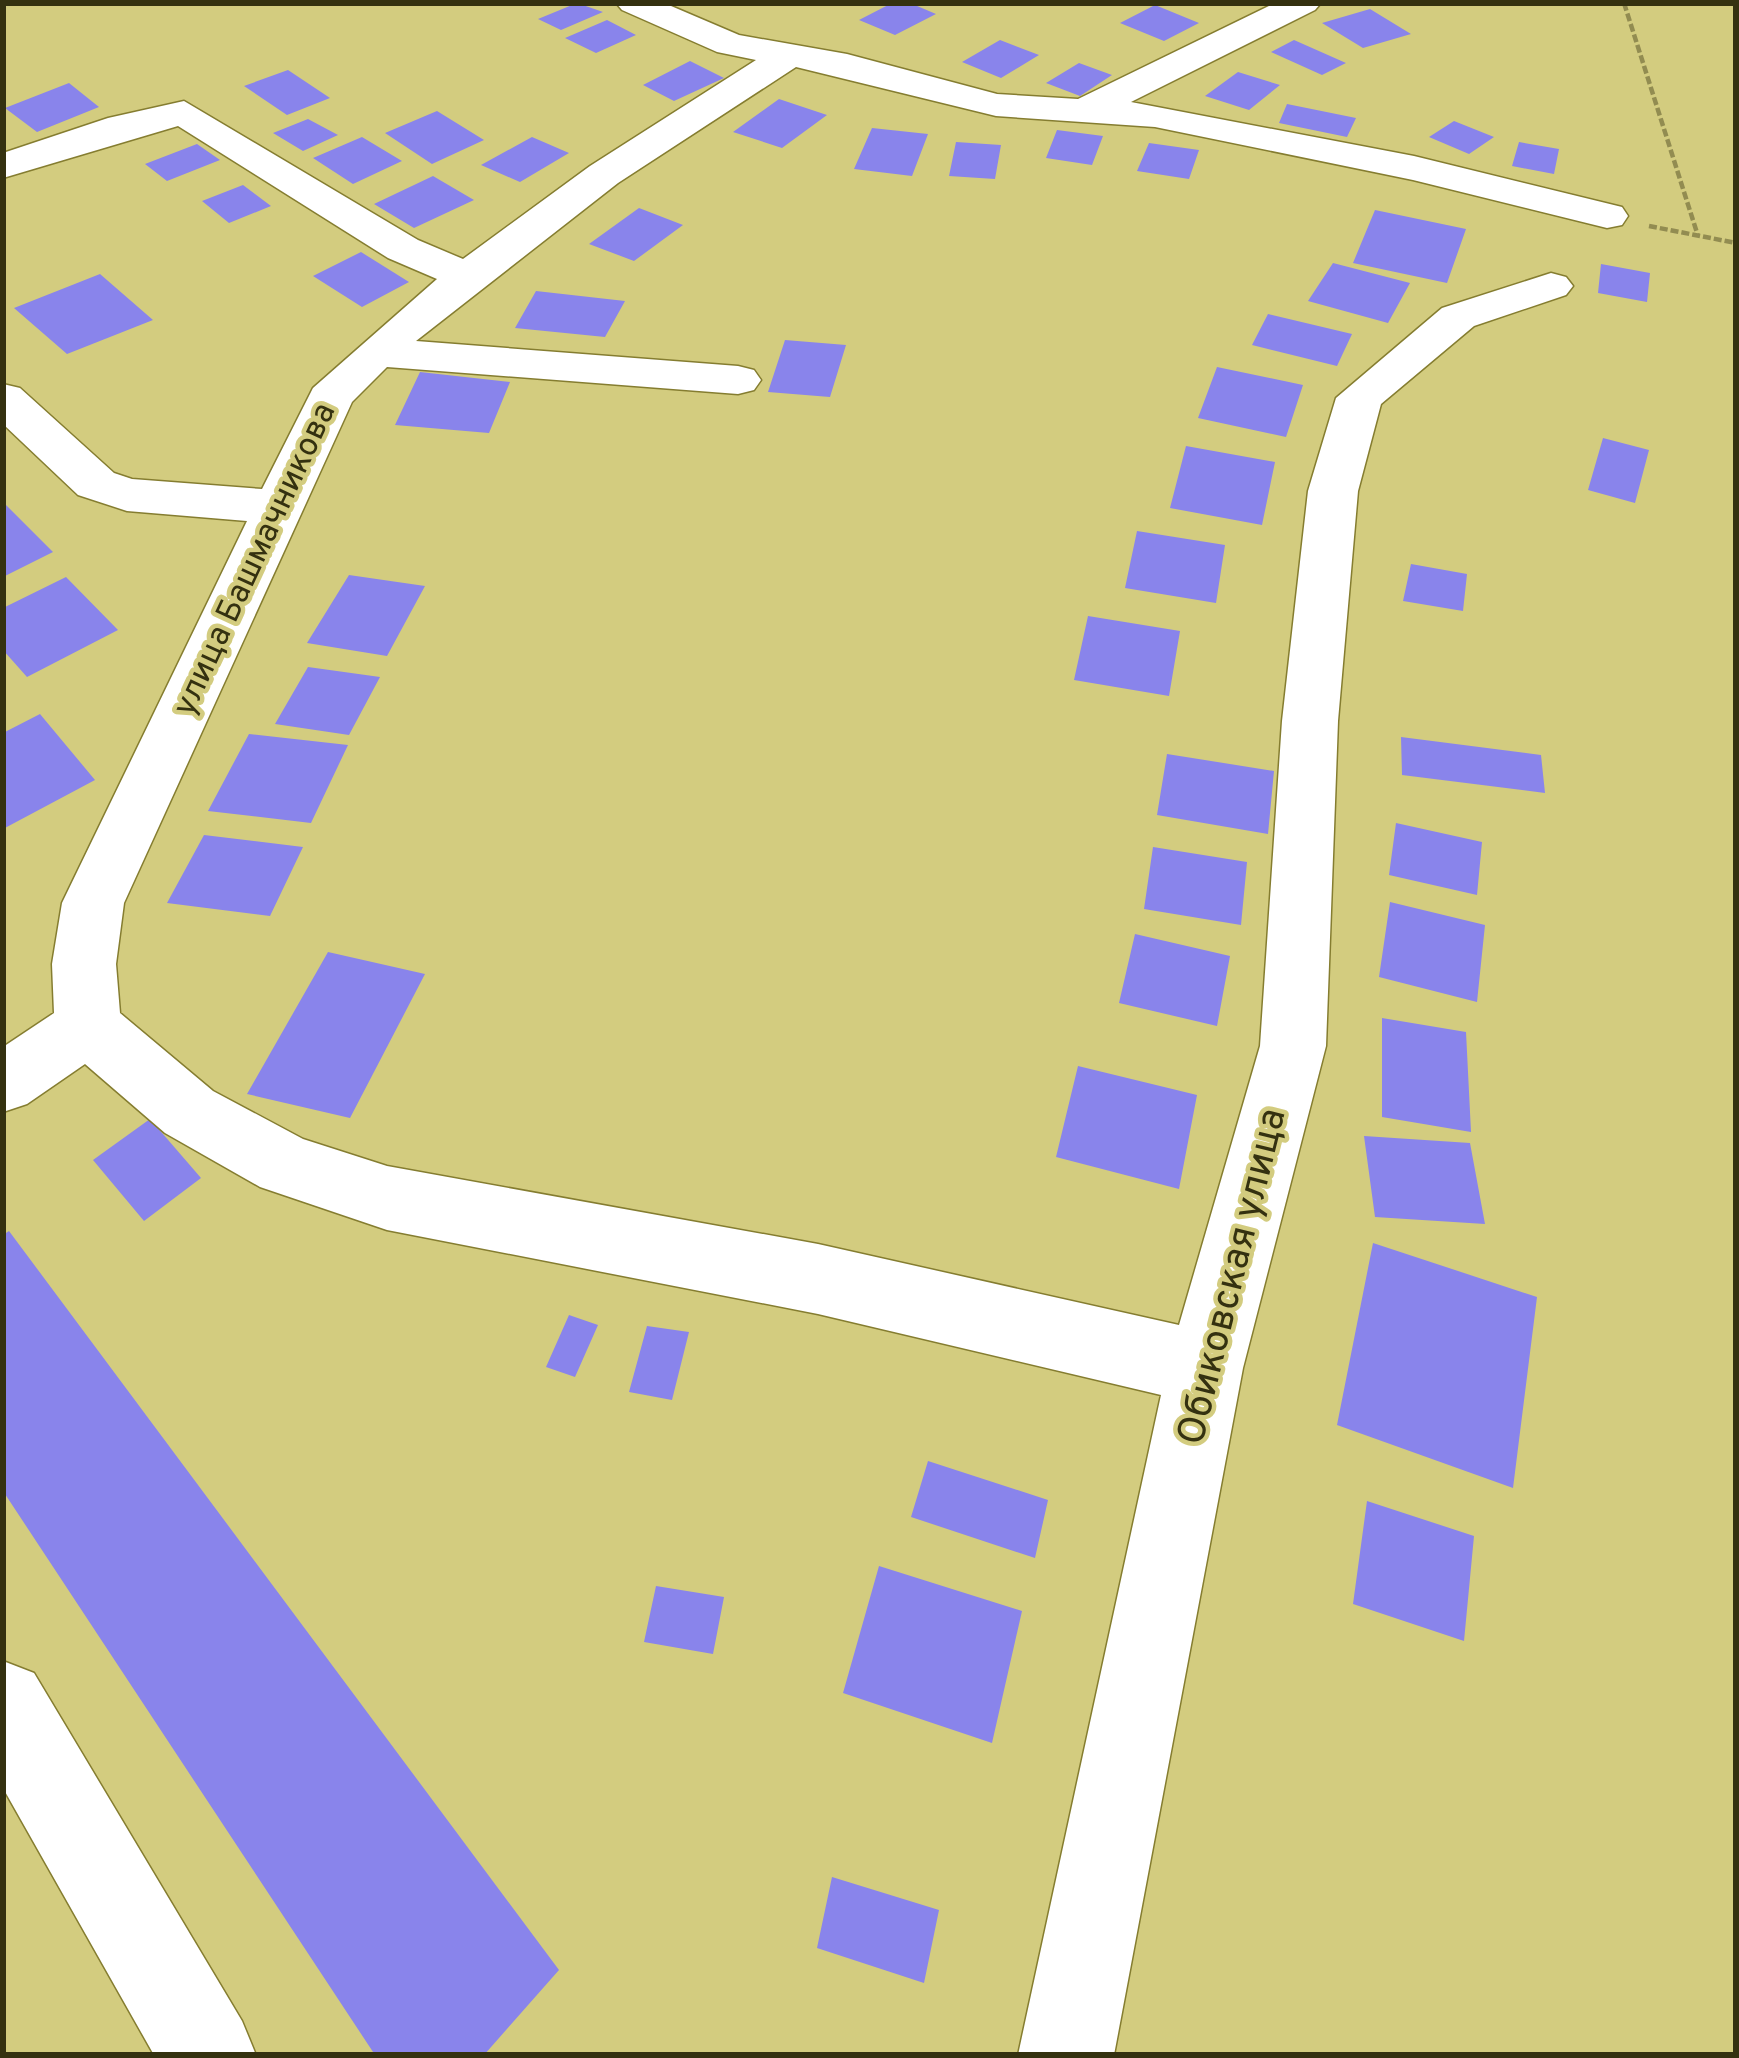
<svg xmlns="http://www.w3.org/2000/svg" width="1739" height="2058" viewBox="0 0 1739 2058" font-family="Overpass,sans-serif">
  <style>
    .building { fill: #8984eb }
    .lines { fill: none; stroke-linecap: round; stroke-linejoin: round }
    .minor-casing { stroke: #857d30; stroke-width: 3 }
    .path { stroke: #928c51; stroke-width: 4.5; stroke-dasharray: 8 3; stroke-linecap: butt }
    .minor { fill: #fff; fill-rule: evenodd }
    .labels { text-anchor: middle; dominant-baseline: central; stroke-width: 9; stroke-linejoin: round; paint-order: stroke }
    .far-street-label { font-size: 33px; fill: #343110; stroke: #d3cc7f }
    .street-label { font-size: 39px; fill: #343110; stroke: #d3cc7f }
  </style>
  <rect width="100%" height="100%" fill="#d3cc7f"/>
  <path class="building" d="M577,3l26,9 -42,18 -23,-11z
    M892,3h18l26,11 -41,21 -36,-15z
    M1155,5l44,18 -35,18 -44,-18z
    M1370,9l41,25 -48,14 -41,-25z
    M607,20l29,15 -40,18 -31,-15z
    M1000,40l39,15 -38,23 -39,-16z
    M1294,40l52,23 -24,12 -51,-23z
    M690,61l34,17 -50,23 -31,-16z
    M1079,63l33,12 -32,21 -34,-13z
    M288,70l42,28 -43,17 -43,-29z
    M1238,72l42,13 -31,25 -44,-14z
    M69,83l30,24 -62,25 -32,-24z
    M779,99l48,16 -45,33 -49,-16z
    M1287,104l69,14 -9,19 -68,-14z
    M437,111l47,29 -52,24 -47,-31z
    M308,119l30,16 -35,16 -30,-18z
    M1454,121l40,16 -25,17 -40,-17z
    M872,128l56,6 -16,42 -58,-7z
    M1057,130l46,6 -11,29 -46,-7z
    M362,137l40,24 -49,23 -40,-26z
    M532,137l37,16 -49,29 -39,-17z
    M956,142l45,3 -6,34 -46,-3z
    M1519,142l40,7 -5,25 -42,-8z
    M1149,143l50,7 -10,29 -52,-8z
    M197,144l23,16 -53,21 -22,-17z
    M433,176l41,24 -60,28 -40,-24z
    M243,185l28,21 -42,17 -27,-22z
    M639,208l44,17 -49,36 -45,-17z
    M1375,210l91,19 -19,54 -94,-20z
    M361,252l48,30 -47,25 -49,-31z
    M1333,263l77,20 -22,40 -80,-22z
    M1601,264l49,9 -3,29 -49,-9z
    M100,274l53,46 -86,34 -53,-46z
    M536,291l89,10 -20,36 -90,-9z
    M1268,314l84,20 -15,32 -85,-21z
    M785,340l61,5 -16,52 -62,-5z
    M1217,367l86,18 -17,52 -88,-19z
    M420,372l90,10 -21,51 -94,-8z
    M1603,438l46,12 -14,53 -47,-13z
    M1186,446l89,16 -13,63 -92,-17z
    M3,502l50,50 -50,25z
    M1137,531l88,14 -9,58 -91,-15z
    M1411,564l56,10 -4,37 -60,-10z
    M349,575l76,11 -38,70 -80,-13z
    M66,577l52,53 -91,47 -24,-27v-42z
    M1088,616l92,15 -11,65 -95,-16z
    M308,667l72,10 -31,58 -74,-11z
    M40,714l55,66 -92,49v-96z
    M249,734l99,11 -37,78 -103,-12z
    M1401,737l140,18 4,38 -143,-18z
    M1167,754l107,17 -6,63 -111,-19z
    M1396,823l86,19 -5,53 -88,-20z
    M204,835l99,12 -33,69 -103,-13z
    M1153,847l94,15 -6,63 -97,-16z
    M1390,902l95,23 -8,77 -98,-25z
    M1135,934l95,22 -13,70 -98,-23z
    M328,952l97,22 -75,144 -103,-24z
    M1382,1018l84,14 5,100 -89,-15z
    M1078,1066l119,29 -18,94 -123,-32z
    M150,1119l51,59 -57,43 -51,-61z
    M1364,1136l106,7 15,81 -110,-7z
    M9,1231l550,739 -75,85h-109l-372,-564v-256z
    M1373,1243l164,54 -24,191 -176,-63z
    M569,1315l29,10 -23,52 -29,-10z
    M647,1326l42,6 -17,68 -43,-8z
    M928,1461l120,39 -13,58 -124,-41z
    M1367,1501l107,35 -10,105 -111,-37z
    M879,1566l143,45 -30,132 -149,-50z
    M656,1586l68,11 -11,57 -69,-12z
    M832,1877l107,33 -15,73 -107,-35z"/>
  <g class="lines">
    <g class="minor-casing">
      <path id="minor" d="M616,3h48l75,32 108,19 150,40 81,5 197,-96h46l-6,7 -184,92 283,54 208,51 6,9 -6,9 -15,3 -194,-48 -258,-53 -159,-11 -200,-49 -178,116 -202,158 322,25 16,4 7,10 -7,10 -16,4 -351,-27 -35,35 -228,501 -8,61 4,49 93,78 90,48 84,27 431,78 361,81 81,-279 22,-325 26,-230 28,-93 106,-90 109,-35 15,4 7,9 -7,9 -92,31 -93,78 -23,87 -20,230 -12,325 -83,322 -129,687h-96l143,-660 -343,-81 -431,-84 -127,-43 -95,-54 -80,-69 -58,40 -24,8v-65l51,-34 -2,-49 10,-61 185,-382 -120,-10 -49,-16 -75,-71v-40l17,4 94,85 18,6 130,10 51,-101 124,-109 -49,-21 -210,-132 -175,52v-25l105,-35 76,-17 234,139 45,19 127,-93 166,-106 -39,-8 -95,-42z
        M3,1661l31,12 208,348 14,34h-102l-151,-267z"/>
    </g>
    <path class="path" d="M1624,3l74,233
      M1649,226l87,17"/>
    <use href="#minor" class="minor"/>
  </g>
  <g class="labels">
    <g class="far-street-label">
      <text transform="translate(256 560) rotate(-65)">улица Башмачникова</text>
    </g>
    <g class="street-label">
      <text transform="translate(1234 1277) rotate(-76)">Обиковская улица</text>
    </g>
  </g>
  <rect width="1739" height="2058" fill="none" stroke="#343110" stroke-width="12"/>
</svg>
